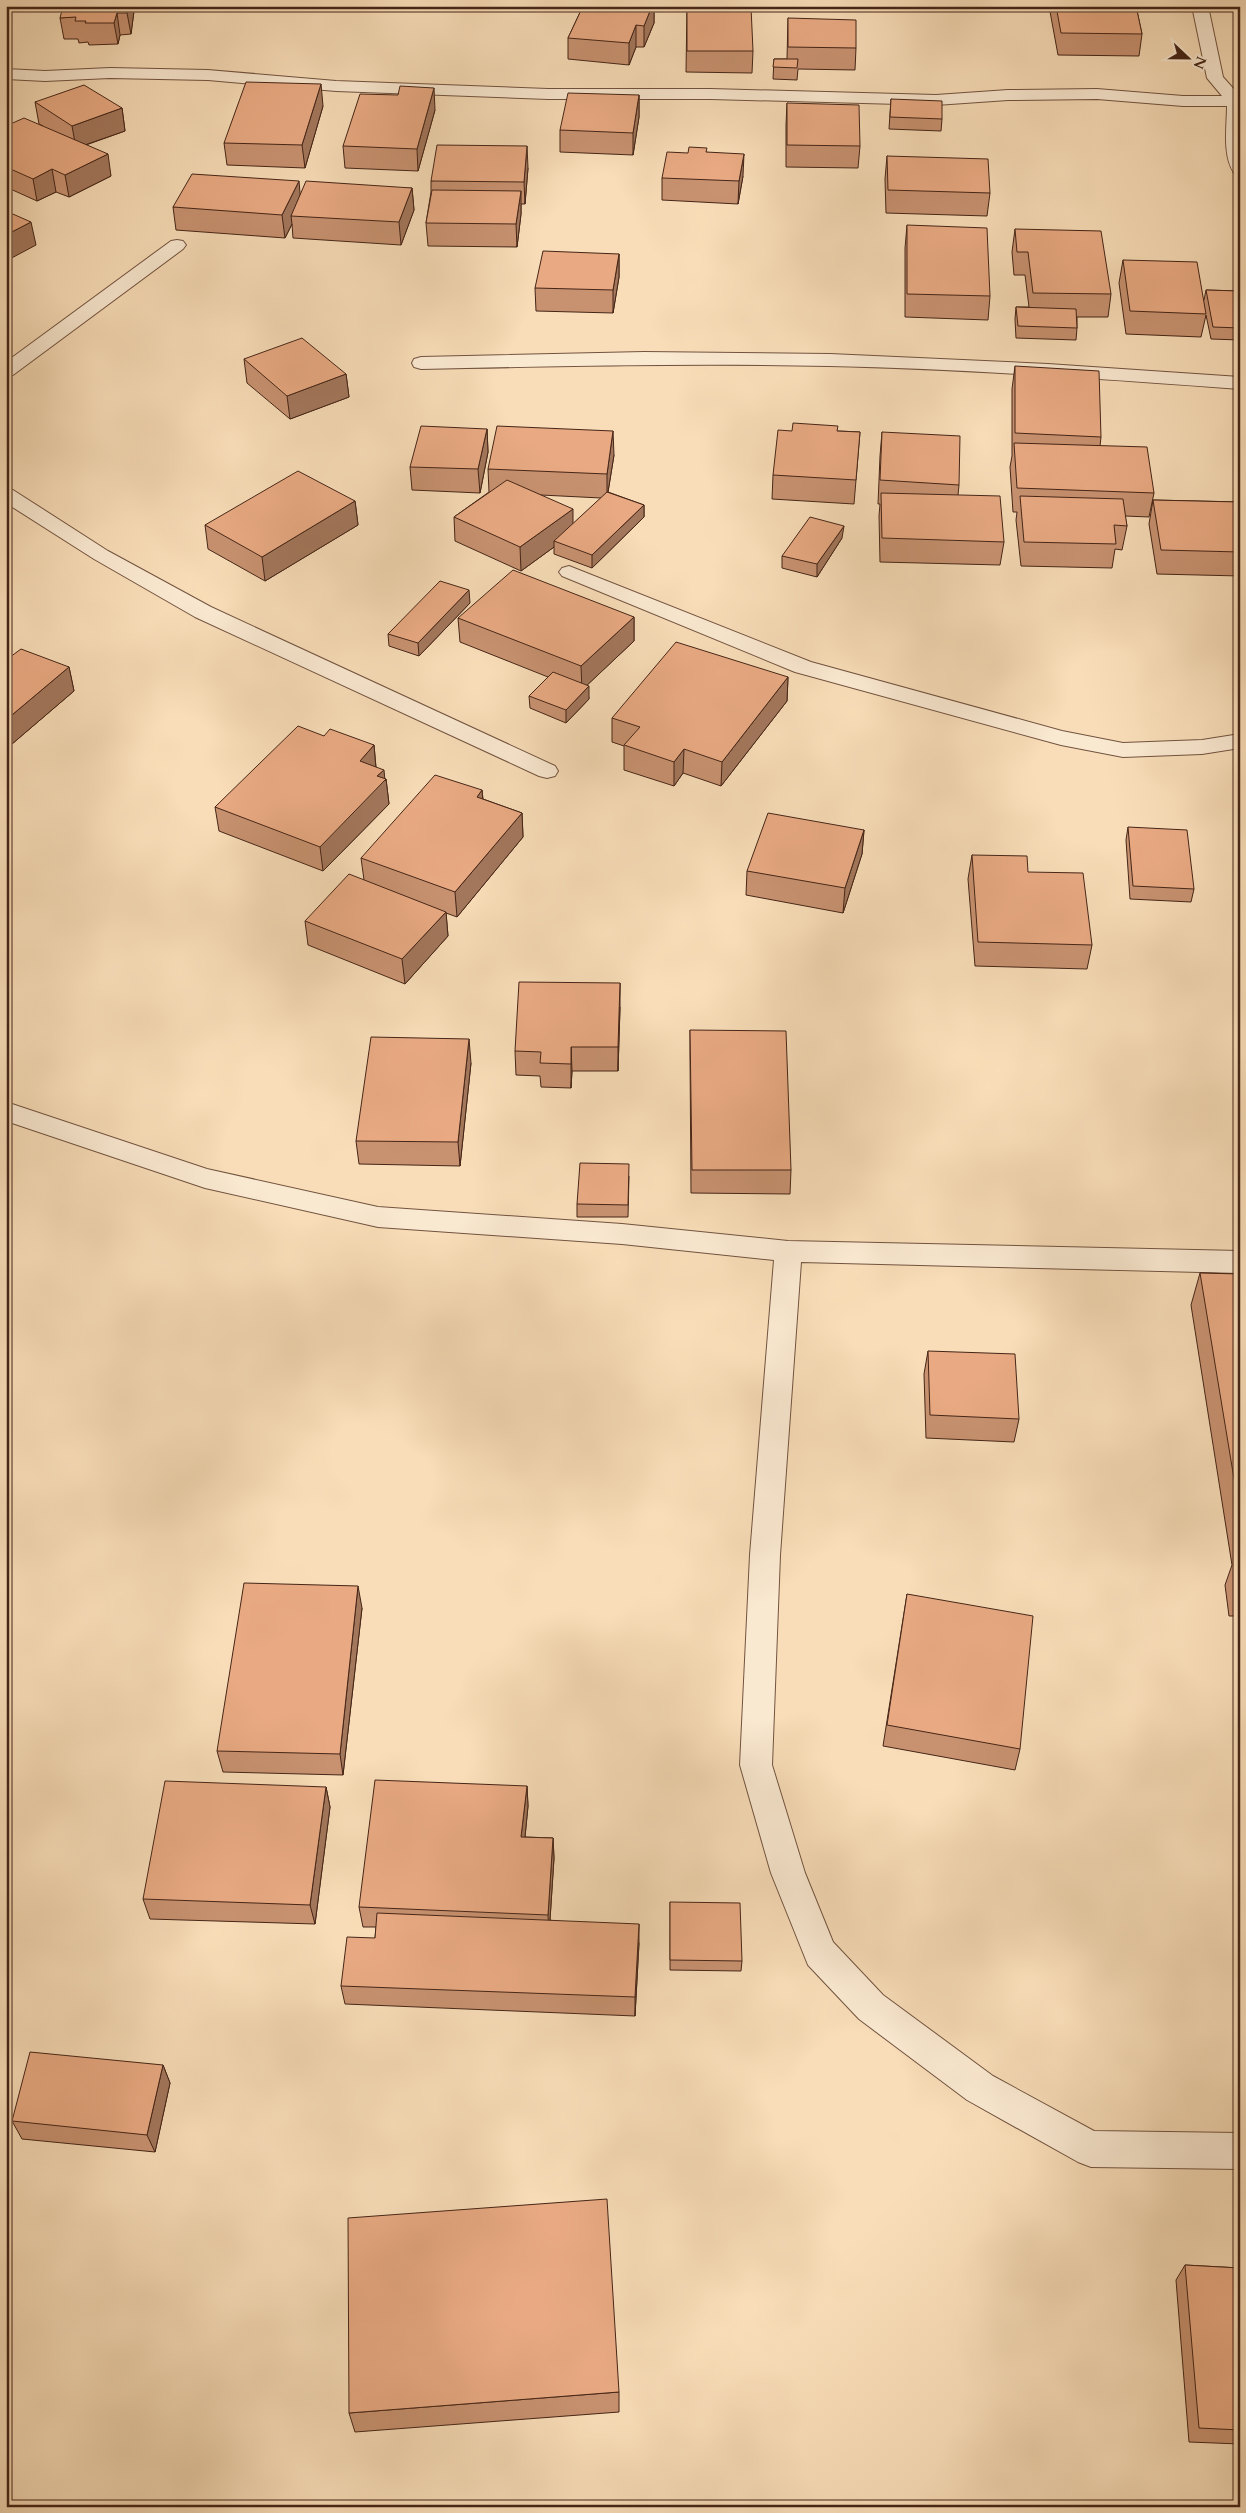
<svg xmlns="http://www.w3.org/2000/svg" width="1246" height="2513" viewBox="0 0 1246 2513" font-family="Cardo,serif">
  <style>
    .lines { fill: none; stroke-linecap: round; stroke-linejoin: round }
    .minor-casing { stroke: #72533f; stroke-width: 2 }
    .minor { fill: #fae9d1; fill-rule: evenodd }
    .wall { fill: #c89271; stroke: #452517; fill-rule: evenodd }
    .shaded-wall { fill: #a3775c; stroke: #452517 }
    .building { fill: #e9aa83; stroke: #452517 }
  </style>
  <rect width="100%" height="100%" fill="#f8ddb8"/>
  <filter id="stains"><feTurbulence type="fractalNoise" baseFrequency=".004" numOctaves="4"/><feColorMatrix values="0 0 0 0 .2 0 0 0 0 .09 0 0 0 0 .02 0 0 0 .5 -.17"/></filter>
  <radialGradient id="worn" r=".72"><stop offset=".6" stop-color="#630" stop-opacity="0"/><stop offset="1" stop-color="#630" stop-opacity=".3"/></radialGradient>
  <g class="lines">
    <g class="minor-casing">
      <path id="minor" d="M1192,6h16l15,71 17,19v78l-6,-1c-12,-18 -7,-47 -7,-67h-44l-86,-7 -89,1 -72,5 -225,-6h-163l-212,-8 -128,-11 -98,-2 -65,3 -39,-2v-10l39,2 65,-3 98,2 128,11 212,8h163l225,6 72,-5 89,-1 86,7h39l-15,-18z
        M177,240l6,1 3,4 -3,4 -170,126 -7,2v-15l165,-121z
        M644,352l186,2 218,10 192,13v12c-137,-10 -274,-20 -411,-23 -136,-3 -272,0 -408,3l-7,-2 -2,-4 2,-4 7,-2z
        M6,488l7,2 95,61 103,56 344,159 3,5 -3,5 -8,2 -8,-2 -344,-159 -101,-58 -88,-56z
        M569,566l242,96 251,69 61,12 79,-3 38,-6v14l-38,6 -79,3 -62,-12 -266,-73 -233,-96 -3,-4 3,-4z
        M6,1102l201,67 171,38 244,17 166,17 452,10v22l-439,-11 -21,293 -8,210 33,108 28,69 50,53 110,81 101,55 146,2v36l-149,-2 -13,-5 -111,-62 -108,-81 -51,-54 -37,-92 -31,-108 10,-210 24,-295 -152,-16 -244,-17 -173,-39 -199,-67z"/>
    </g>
    <use href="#minor" class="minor"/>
  </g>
  <path class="wall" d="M583,6h71v17l-10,24h-8l-7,18 -61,-6v-21z
    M1049,6h87l6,28 -3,22 -81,-1z
    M687,7l66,44 -1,22 -66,-1z
    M134,11l-3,23 -11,1 -2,9 -29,1 -1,-3 -9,1 -1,-4h-14l-4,-21z
    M788,18l68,30 -1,22 -57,-1 -1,11 -24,-1 1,-20h13z
    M398,95l37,15 -17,61 -73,-3 -2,-22z
    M639,95v22l-6,38 -73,-3v-22z
    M891,99l51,20 -1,12 -52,-2z
    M35,102l87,6 3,23 -39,14 25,31 -42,21 -13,-5 -19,9 -31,-14v-61h37l-4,-2z
    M787,103l73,43 -2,22 -72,-1v-42z
    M323,106l-18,62 -78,-3 -3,-22z
    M707,152l36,24 -5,28 -76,-4v-22l26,-25z
    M887,156l103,37 -3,23 -101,-3 -1,-34z
    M528,168l-3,36h-4v10l-4,33 -89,-1 -2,-23 5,-31v-11z
    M412,188l2,22 -13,35 -108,-7 -1,-14 -7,14 -109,-8 -3,-23 127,-12z
    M907,225l83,71 -2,24 -83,-3v-69z
    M1015,229l96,65 -3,23h-31v11l-1,12 -60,-2 -1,-19 1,-12h13l-4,-32h-11l-2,-23z
    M619,254v23l-6,36 -77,-2 -1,-23z
    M1123,260l81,40 2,-10 34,1v49l-29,-1 -5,-24 -5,22 -75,-3 -7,-51z
    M244,359l102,15 3,23 -59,22 -43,-36z
    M1015,366l86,71 -1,9 54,47 -5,24 -24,-1 2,10 -5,24 -7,-1 -3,19 -91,-2 -5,-46 1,-8h-4l-3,-45 2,-11v-67z
    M487,429l1,23 -8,41 -68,-3 -2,-23z
    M838,431l22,1 -6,72 -82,-5 1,-24z
    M882,432l77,53 -1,10 46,47 -4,23 -120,-3 -1,-46 1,-12h-2l2,-48z
    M614,455l-6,37 36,13v12l-52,51 -38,-14v-7l-33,24 -66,-30 -1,-24 35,-25 -1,-23zM541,495l60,3 -28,26z
    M1153,500l87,2v74l-83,-2 -8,-50z
    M355,501l3,24 -93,56 -57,-32 -3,-24z
    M842,538l-25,39 -35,-9v-12z
    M470,603l-51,53 -30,-10 -1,-12z
    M634,617v24l-47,44 2,14 -23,24 -36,-15 -1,-12 19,-19 -88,-35 -2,-24z
    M6,660l63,7 5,24 -62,53 -6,-2z
    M788,677l-1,24 -66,85 -38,-13 -9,13 -50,-16v-24l-12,-4v-24z
    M324,736l50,9 2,22 8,12h2l3,25 -66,67 -104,-40 -4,-24z
    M482,790l1,9 39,14 1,24 -66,80 -11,-4 2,23 -43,48 -97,-39 -3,-24 59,-41 -3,-22z
    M1128,827l66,62 -3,13 -61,-3 -4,-59z
    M864,830l-2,24 -19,59 -97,-18 1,-24z
    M972,855l56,17 64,73 -5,24 -112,-3 -7,-87z
    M620,1007l-2,64h-46l-1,17 -30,-1 -1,-11 -24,-1 -1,-24z
    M690,1030l101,140 -1,24 -99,-1 -1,-138z
    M471,1063l-11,103 -101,-2 -3,-23z
    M629,1176l-1,41h-51v-13z
    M1200,1273l40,1v342h-11l-4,-31 7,-20 -41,-260z
    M928,1351l91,68 -5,23 -88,-4 -2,-64z
    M907,1594l113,155 -5,21 -132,-24z
    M362,1608l-19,167 -120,-3 -6,-21z
    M527,1786l1,20 -3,31 28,1 1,20 -4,62 89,23 -4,73 -290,-12 -4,-18 34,-48 1,-11h-13l-4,-20z
    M326,1787l4,20 -15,117 -165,-5 -7,-20z
    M670,1902l72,59 -1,10 -71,-1z
    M163,2065l7,18 -15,69 -133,-13 -10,-18z
    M1185,2265l55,3v176l-51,-2 -13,-162z
    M619,2392v20l-264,20 -6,-19z"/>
  <path class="shaded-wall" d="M128,6h6v5l-3,23 -4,-21z
    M652,6h2v17l-10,24v-21z
    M117,13l3,22 -2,9 -4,-21z
    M636,25v22l-7,18v-22z
    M321,84l2,22 -18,62 -3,-23z
    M434,88l1,22 -17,61 -1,-22z
    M639,95v22l-6,38v-22z
    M122,108l3,23 -49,17 -4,-22z
    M527,146l1,22 -3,36 -1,-22z
    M108,154l3,22 -42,21 -4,-22z
    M744,154l-1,22 -5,28 1,-23z
    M52,169l4,23 -19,9 -4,-22z
    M299,181l2,23 -10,12 1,8 -7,14 -3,-23z
    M412,188l2,22 -13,35 -2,-23z
    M521,191v23l-4,33 -1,-23z
    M31,222l5,23 -30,16v-26z
    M619,254v23l-6,36v-23z
    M346,374l3,23 -59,22 -3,-23z
    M487,429l1,23 -8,41 -2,-24z
    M613,431l1,24 -7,43v-24z
    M355,501l3,24 -93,56 -3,-24z
    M644,505v12l-52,51v-13z
    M573,509v24l-19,8v6l-33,24 -1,-24z
    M844,526l-2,12 -25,39v-13z
    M469,590l1,13 -51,53 -1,-13z
    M634,617v24l-52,49 -1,-24z
    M69,667l5,24 -62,53 -6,-24z
    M788,677l-1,24 -66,85 1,-24z
    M589,686v13l-23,24v-13z
    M374,745l2,24 -16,-8z
    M684,749l-1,24 -9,13v-24z
    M384,770l1,11 1,-2 3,25 -66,67 -3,-24 57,-71z
    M482,790l2,25 -7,-18z
    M522,813l1,24 -66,80 -2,-25z
    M864,830l-2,24 -19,59 2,-25z
    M446,912l2,24 -43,48 -3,-25z
    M620,983v24l-2,64v-24z
    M469,1039l2,24 -11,103 -2,-24z
    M571,1047l1,24 -1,17z
    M358,1586l4,22 -19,167 -3,-21z
    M527,1786l1,20 -5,51 -2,-20z
    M326,1787l4,20 -15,117 -5,-19z
    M553,1838l1,20 -5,77 -1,-20z
    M639,1924v19l-4,73v-19z
    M163,2065l7,18 -15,69 -8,-17z"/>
  <path class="building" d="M63,6h65l-1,7h-10l-3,10h-29l1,-2h-11l1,-4 -16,1z
    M583,6h69l-8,20 -8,-1 -7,18 -61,-5z
    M1056,6h80l6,28 -81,-1z
    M687,7h64l2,44h-66z
    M788,18l68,2v28l-68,-1z
    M774,59h24l-1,9 -24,-1z
    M246,82l75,2 -19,61 -78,-2z
    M84,85l38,23 -50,18 -37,-24z
    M400,86l34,2 -17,61 -74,-3 17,-52 38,1z
    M568,93l71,2 -6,38 -73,-3z
    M891,99l51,2v18l-52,-2z
    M787,103l72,2 1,41 -73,-1z
    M24,118l84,36 -43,21 -13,-6 -19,10 -27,-12v-41z
    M437,145l90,1 -3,36 -93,-1z
    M689,147l18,1 -1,4 38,2 -5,27 -77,-3 5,-26 21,1z
    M887,156l101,3 2,34 -102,-3z
    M192,174l107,7 -17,34 -109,-8z
    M306,181l106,7 -13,34 -108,-6z
    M432,190l89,1 -5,33 -90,-1z
    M6,211l25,11 -25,13z
    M907,225l80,3 3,68 -83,-2z
    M1015,229l86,2 10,63 -78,-1 -5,-41h-11z
    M543,251l76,3 -6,36 -78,-2z
    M1123,260l74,2 9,52 -76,-3z
    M1206,290l34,1v37l-27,-1z
    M1016,307l60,2 1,19 -59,-2z
    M302,338l44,36 -59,22 -43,-37z
    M1015,366l84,5 2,66 -86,-4z
    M793,423l45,3 -1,5 23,1 -4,48 -83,-5 5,-45 14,1z
    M421,426l66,3 -9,40 -68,-2z
    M497,426l116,5 -6,43 -119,-5z
    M882,432l78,4 -1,49 -79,-5z
    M1014,443l133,4 7,46 -137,-5z
    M298,471l57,30 -93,56 -57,-32z
    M507,480l66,29 -53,38 -66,-30z
    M607,492l37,13 -52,50 -38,-14z
    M881,493l119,3 4,46 -122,-4z
    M1020,496l103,3 4,27 -13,-1 2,19 -92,-2z
    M1153,500l87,2v50l-79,-2z
    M810,517l34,9 -27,38 -35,-8z
    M513,570l121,47 -53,49 -123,-48z
    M440,581l29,9 -51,53 -30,-9z
    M676,642l112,35 -66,85 -38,-13 -10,13 -50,-17 16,-18 -28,-9z
    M21,649l48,18 -63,53v-60z
    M553,672l36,14 -23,24 -37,-14z
    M298,726l26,10 6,-7 44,16 -14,16 24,9 -7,6 9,3 -66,68 -105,-40z
    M435,775l47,15 -5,7 45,16 -67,79 -94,-34z
    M768,813l96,17 -19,58 -98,-17z
    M1128,827l59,3 7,59 -61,-3z
    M972,855l55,1 1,16 55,1 9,72 -114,-3z
    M349,874l97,38 -44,47 -97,-38z
    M519,982l101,1 -2,64h-47v17l-31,-1 1,-11 -26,-1z
    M690,1030l96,1 5,139h-99z
    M371,1037l98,2 -11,103 -102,-1z
    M580,1163l49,1 -1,41 -51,-1z
    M1200,1273l40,1v241z
    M928,1351l87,3 4,65 -89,-4z
    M1236,1555h4v27z
    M244,1583l114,3 -18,168 -123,-3z
    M907,1594l126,22 -13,133 -133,-24z
    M375,1780l152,6 -6,51 32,1 -5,77 -189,-8z
    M165,1781l161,6 -16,118 -167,-6z
    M670,1902l70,1 2,58 -72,-1z
    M377,1913l262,11 -4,73 -294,-11 6,-49 28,1z
    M30,2052l133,13 -16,70 -135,-14z
    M607,2199l12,193 -270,21 -1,-195z
    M1185,2265l55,3v162l-41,-2z"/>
  <rect width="1246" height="2513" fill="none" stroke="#f8ddb8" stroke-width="25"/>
  <rect x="8" y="8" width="1231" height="2498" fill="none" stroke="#452517" stroke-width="2.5"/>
  <rect x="12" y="12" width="1221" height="2488" fill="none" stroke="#452517"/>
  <g transform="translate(1188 58) rotate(112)" stroke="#fae9d1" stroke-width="4" paint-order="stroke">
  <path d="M0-4L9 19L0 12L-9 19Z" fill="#452517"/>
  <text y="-8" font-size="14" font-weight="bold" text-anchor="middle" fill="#452517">N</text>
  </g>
  <rect width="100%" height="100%" filter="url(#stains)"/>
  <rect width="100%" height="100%" fill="url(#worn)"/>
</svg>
